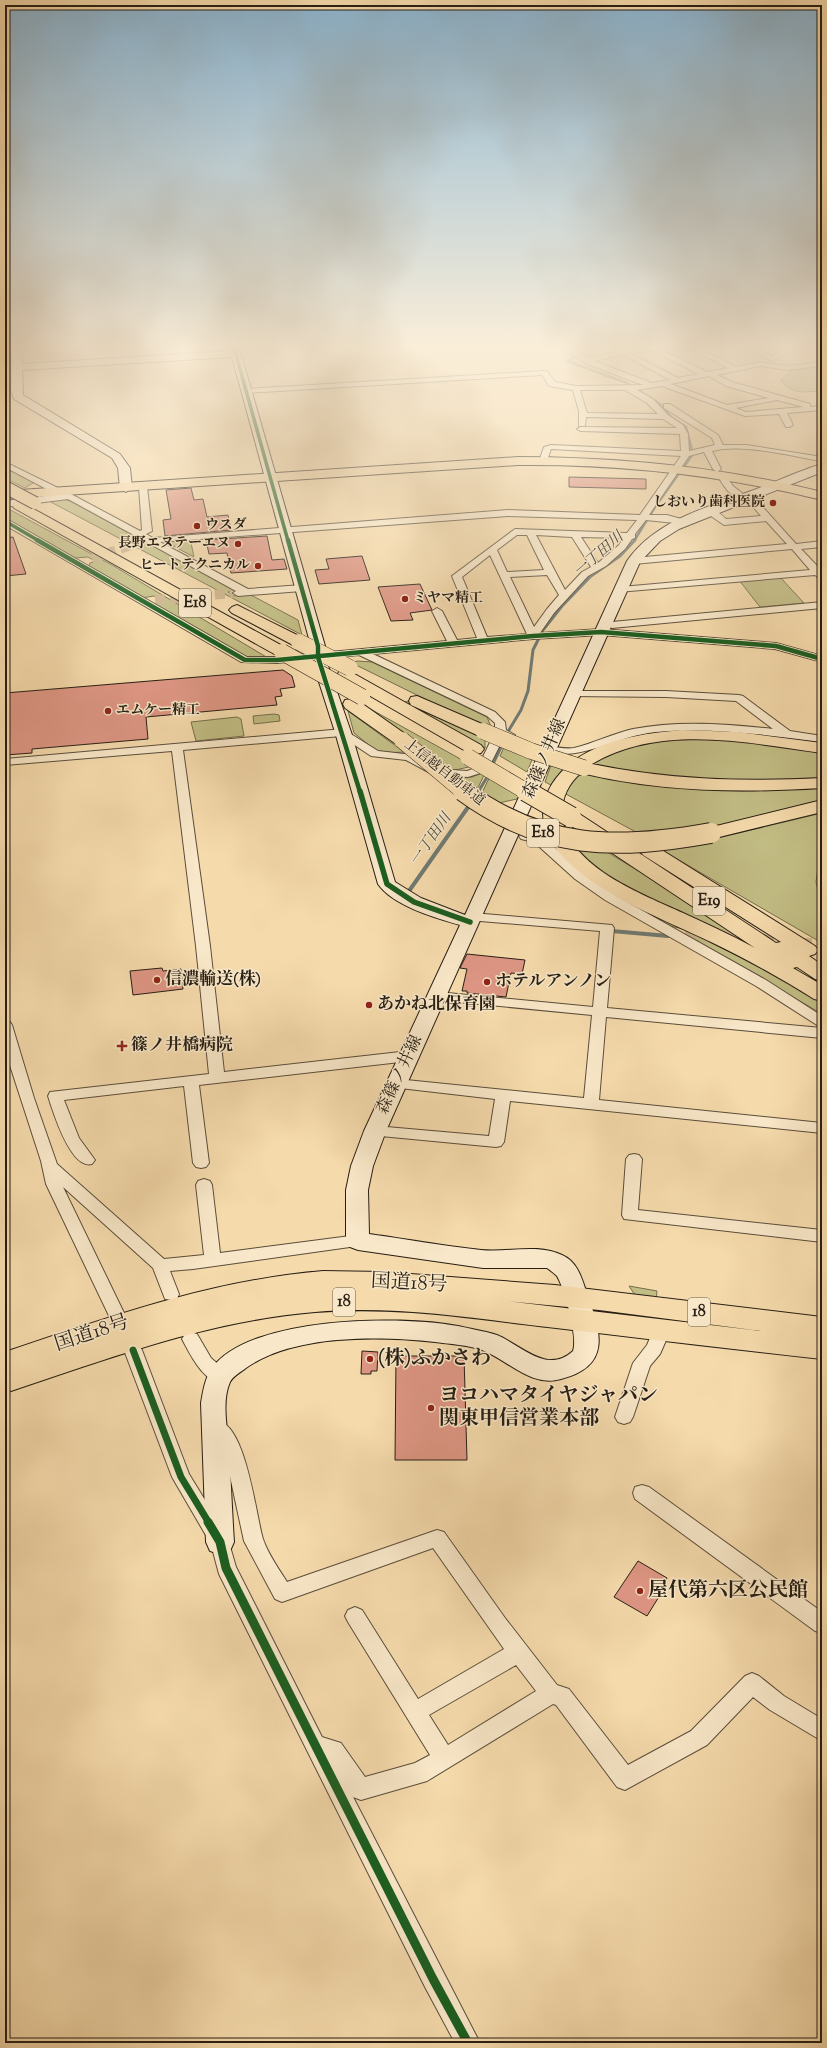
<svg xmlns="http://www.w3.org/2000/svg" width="827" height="2048" viewBox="0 0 827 2048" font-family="'Sorts Mill Goudy','Noto Serif JP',serif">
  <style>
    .green { fill: #c2bd84; stroke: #746e4c }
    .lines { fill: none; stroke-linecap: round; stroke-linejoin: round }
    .stream-far2 { stroke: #6f7a73; stroke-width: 2.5 }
    .stream-far1 { stroke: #6f7a73; stroke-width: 3 }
    .stream { stroke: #6f7a73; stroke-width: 4 }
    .building { fill: #de9684; stroke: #271e14 }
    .street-tunnel-far1 { stroke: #ccb48d; stroke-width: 10; stroke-dasharray: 10 5; stroke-linecap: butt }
    .street-tunnel { stroke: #ccb48d; stroke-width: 13; stroke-dasharray: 13 6; stroke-linecap: butt }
    .street-casing { stroke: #5a4d3a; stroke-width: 2 }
    .secondary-casing { stroke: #271e14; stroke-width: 2 }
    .highway-casing { stroke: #271e14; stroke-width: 2 }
    .street { fill: #f8e7c8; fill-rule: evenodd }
    .secondary { fill: #f8e7c8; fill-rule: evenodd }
    .highway { fill: #f5daab; fill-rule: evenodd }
    .highway-bridge-far2-casing { stroke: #271e14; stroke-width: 14; stroke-linecap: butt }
    .highway-bridge-far1-casing { stroke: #271e14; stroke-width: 17; stroke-linecap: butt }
    .highway-bridge-casing { stroke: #271e14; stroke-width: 22; stroke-linecap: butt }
    .highway-bridge-far2 { stroke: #f5daab; stroke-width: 12 }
    .highway-bridge-far1 { stroke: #f5daab; stroke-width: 16 }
    .highway-bridge { stroke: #f5daab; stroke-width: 20 }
    .cycleway-far4-casing { stroke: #f8e7c8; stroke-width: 5 }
    .cycleway-far3-casing { stroke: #f8e7c8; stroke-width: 6 }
    .cycleway-far2-casing { stroke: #f8e7c8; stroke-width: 8 }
    .cycleway-far1-casing { stroke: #f8e7c8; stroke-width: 10 }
    .cycleway-casing { stroke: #f8e7c8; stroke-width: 12 }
    .cycleway-far4 { stroke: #1b5e20; stroke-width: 3.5 }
    .cycleway-far3 { stroke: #1b5e20; stroke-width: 4.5 }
    .cycleway-far2 { stroke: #1b5e20; stroke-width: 5.5 }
    .cycleway-far1 { stroke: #1b5e20; stroke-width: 7 }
    .cycleway { stroke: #1b5e20; stroke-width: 9 }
    .poi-dot { fill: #8f2418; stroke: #f8e7c8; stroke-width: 1.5 }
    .labels { text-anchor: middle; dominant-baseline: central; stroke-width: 3; stroke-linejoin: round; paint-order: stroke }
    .far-poi-label { font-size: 14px; font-weight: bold; fill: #271e14; stroke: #f8e7c8; text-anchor: end }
    .far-street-label { font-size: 14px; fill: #271e14; stroke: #f8e7c8 }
    .far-water-label { font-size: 15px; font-style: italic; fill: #4b4c44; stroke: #f8e7c8 }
    .shield { fill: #f8e7c8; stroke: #665a4a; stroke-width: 1 }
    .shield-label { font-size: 16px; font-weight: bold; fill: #271e14 }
    .street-label { font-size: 17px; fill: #271e14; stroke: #f8e7c8 }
    .poi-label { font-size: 17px; font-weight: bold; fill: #271e14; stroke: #f8e7c8; text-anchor: start }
    .near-street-label { font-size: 20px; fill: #271e14; stroke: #f8e7c8 }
    .near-poi-label { font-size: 20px; font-weight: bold; fill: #271e14; stroke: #f8e7c8; text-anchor: start }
  </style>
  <rect width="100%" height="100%" fill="#f5daab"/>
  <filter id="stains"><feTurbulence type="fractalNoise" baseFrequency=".005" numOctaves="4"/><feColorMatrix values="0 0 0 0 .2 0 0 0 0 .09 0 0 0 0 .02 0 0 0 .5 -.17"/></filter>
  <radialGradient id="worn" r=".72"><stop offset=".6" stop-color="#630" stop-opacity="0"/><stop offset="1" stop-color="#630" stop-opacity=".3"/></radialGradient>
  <path class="green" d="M822,366v25c-16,1 -31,4 -41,-11l11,-10z
    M5,468l26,13 2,2 -8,5 -20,-10z
    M62,499l8,2 68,37 -3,3 5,3 9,-1 82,44 2,3 -5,2 6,4 15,-2 49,26 4,15 -255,-135z
    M5,507l107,58 156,93 -22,-1 -90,-52 6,-4 -8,-5 -13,2 -52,-32 1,-3 5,-2 -7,-4 -13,1 -70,-40z
    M190,538l4,19 -32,-17z
    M779,576l25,27 -44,4 -21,-27z
    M357,661l15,1 115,55 5,12 -61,-27 -79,-39z
    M356,701l117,65 -22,5z
    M408,701l77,36v11l-80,-46z
    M348,711l56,41 -19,1 -10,-3 -21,-17z
    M274,714l5,1 1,6 -26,3 -1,-8z
    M237,717l4,2 3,17 -48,5 -5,-19z
    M691,738l47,2 84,12v26l-117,4 -45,-4 -73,-14 41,-19z
    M505,745l29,10 -7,17 -27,-16z
    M552,762l13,4 -14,19 -6,-3z
    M578,771c54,12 108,19 164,20 27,0 54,-3 80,-4v15l-84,21 -93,14 -81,-44z
    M484,772l1,1 -9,19 -20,-15h16z
    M490,776l30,17 -3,6 -23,5 -13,-9z
    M822,813v46l-4,8 -2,15 6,24v37l-164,-95 30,-3z
    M571,845l36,7 85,51 95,65 -171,-86 -37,-27z
    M610,891l43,20 151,80 18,12v11l-123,-72 -11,-12 -18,-4z
    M629,1286l28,5 -1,10 -19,-3z"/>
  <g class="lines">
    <path class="stream-far2" d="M554,344l22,13 -9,4 60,22 33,21 12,14 14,9 7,27 -38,53 -21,34"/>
    <path class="stream-far1" d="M506,735l15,-25 7,-19 5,-41 10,-20 19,-24 29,-30 29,-20 15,-16
      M491,768l12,-25
      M478,792l11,-18"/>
    <path class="stream" d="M477,794l2,-3
      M409,891l62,-88
      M612,931l56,5"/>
  </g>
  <path class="building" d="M569,477l77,2v10l-77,-2z
    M191,488l3,12 9,-1 4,18 21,-2 3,15 -66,6 -2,-16 8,-1 -5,-29z
    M267,536l5,24 12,-1 3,10 -56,4 -4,-20 -18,1 -3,-14z
    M13,537l13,37 -21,2v-38z
    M362,556l8,24 -51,4 -4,-14 14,-1 -3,-10z
    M420,584l12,26 -22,3 3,7 -22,1 -13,-34z
    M283,670l9,6 3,11 -15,2 2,7 -7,1 2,8 -131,12 2,22 -116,10v4l-27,2v-62z
    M467,954l58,6 -3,14 -11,-1 -5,24 -39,-4v-2h-5l5,-22 -7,-1z
    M162,968l1,3 18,-2 2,20 -50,6 -3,-24z
    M362,1351l16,1 -1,19h-6v3h-10z
    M396,1356h68l3,104h-72z
    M638,1561l29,17 -4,8 2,1 -18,29 -33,-19z"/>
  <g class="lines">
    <path class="street-tunnel-far1" d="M92,559l47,-17
      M155,600l78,-7"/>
    <path class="street-tunnel" d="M685,934l137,12"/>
    <g class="street-casing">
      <path id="street" d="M555,344h9l24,14 72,-14h16l-16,5 47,23 21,-4 -47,-24h10l45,23 24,-5 27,4 35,-4v4l-35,4 -27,-4 -43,9 15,7 78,22v3l12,-1v4l-35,3 6,12 -4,2h-3l-7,-13 -34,2 -83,-30 -25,4 16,9 15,16 15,10 5,9 1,17 26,-6 -3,-7 -48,-30v-4h6l48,31 5,10h23l76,12v4c-33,-5 -78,-18 -110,-10l9,18 -4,3 -4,-3 -9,-17 -15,4 -40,59h18l18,5v4l-39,-4 -11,14v4l-3,1 -7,10 -19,17 -18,10 -34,37 -14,20 61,-4 175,14 46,13v6l-47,-13 -174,-14 -68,4 -160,15 122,58 10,10 1,8 9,5 -6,3 -5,-1 -17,34 -19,6 -34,-2 -28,-15 -35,-4 -30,-20 -158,14 27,196 14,126 185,-21 5,2 2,3 -2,3 -5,2 -210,24 10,78 -3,4 -5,1 -5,-1 -3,-4 -9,-77 -120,14 15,38 16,22 -3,4c-21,6 -39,-52 -44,-68l2,-4 159,-18 -13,-128 -24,-195 -167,14v-6l338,-30 35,22 35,4 24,14 30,2 11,-4 17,-35v-9l-8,-7 -128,-61 -82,8 -36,-1 -236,-137v-7l242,139h30l170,-16 -15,-30 5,-3 5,3 15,29 20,-2 -25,-62 63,-47 112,4 10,-13 -129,-4 -348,26 88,47 54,-4 5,3 -5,3 -64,5 -5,-3 3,-2 -168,-92 -63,8v-6l64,-8 71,38 2,-1 -3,-43 4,-3 4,3 5,44 -6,3 7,4 355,-28 132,5 41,-59 -130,-7 -4,12 -4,2 -4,-2 5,-14 7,-2 130,6 -1,-17 -99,-3 -4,-2 4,-2 96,1 -14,-9 -77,-2 -1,9h-6v-15l-6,-21 -24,-4 -7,-11 -296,18 -4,-2 4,-2 298,-18h3l8,11 21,4 67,-1 -56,-21zM652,350l46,24 -20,4 -46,-24zM624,355l46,25 -18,3 -58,-22zM709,376l17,10 43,12 -42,7 -56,-21zM580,390h45l22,13 11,11 -71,-1zM777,400l26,7 -57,5 -10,-4zM517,535h10l17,35 -37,2 -10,-22zM536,535l36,2 19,30 -9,5 -17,18zM581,537l42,1 -4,7 -21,18zM490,555l37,79 -40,3 -25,-60zM547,575l12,20 -12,14 -13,18 -24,-50z
        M716,344h9l-4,2z
        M736,344h10l26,12 11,-7 -9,-5h10l8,5 -20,12z
        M5,462l53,26 1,2 -4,3 -3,-1 -47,-25z
        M723,475l3,1 7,10 9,7v4c-11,2 -18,-11 -23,-19z
        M748,493l3,1 45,50 26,-3v6l-21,2 21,22v9l-7,-5 -197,17 -2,-2 5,-3 189,-17 -18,-21 -158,15 -5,-3 5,-3 153,-14 -21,-23 -42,4 -19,-13 1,-2c8,-2 15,4 20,9l35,-3 -17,-20z
        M822,602v6l-210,20 -5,-3 5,-3z
        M573,691h93l73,4 4,1 47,35 32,5v6c-55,-7 -110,-15 -166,-10 -42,4 -74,31 -115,19l-2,-2 2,-2c10,-3 21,3 33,1 20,-5 38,-14 59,-19 46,-9 94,-5 140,0l-37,-28 -70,-4 -97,-1 -1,-2 1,-2z
        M525,832l17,4 41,37 30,21 153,86 56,36v10l-5,-1 -61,-39 -151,-86 -30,-21 -41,-37 -13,-3 -2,-3z
        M473,913l139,12 2,3 -7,80 215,20v10l-216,-21 -7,83 223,23v10l-312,-32 -6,41 -3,4 -5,1 -126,-12 -3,-4 3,-4 5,-1 114,10 6,-37 -104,-12 -2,-3 2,-3 5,-2 188,19 8,-83 -155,-15 -5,-1 -2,-3 2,-3 5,-1 156,15 7,-76 -132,-11 -1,-3z
        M5,1020l5,2 2,3 22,73 23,66 107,95 40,-4 -8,-70 2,-4 6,-2 6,2 2,4 8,68 138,-18 6,2 2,4 -2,4 -171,24 -23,2 9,23 -2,5 -6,1 -6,-1 -12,-31 -90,-81 62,128 -2,5 -6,2 -6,-2 -65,-136 -5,-23 -36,-111z
        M634,1154l5,1 3,4 -4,51 184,20v12l-198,-23 -2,-4 4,-56 3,-4z
        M662,1322l6,2 3,5 -11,25 -10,12 -17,51 -3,5 -6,2 -6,-2 -3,-5 18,-54 14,-18 9,-21z
        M191,1332l6,2 14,24 15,13 3,5 -3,5c-20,7 -36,-27 -44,-42l3,-5z
        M133,1343l6,2 3,5 47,124 38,62 9,31 86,170 19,6 24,34 50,-14 15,-8 -82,-133 -3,-6 3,-6 7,-3 7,3 56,89 86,-50 -71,-101 -151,54 -7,-3 -31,-58 -19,-88 -17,-26 3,-5c34,-12 45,96 52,117 5,15 16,30 24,43l150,-52 7,2 61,86 52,67 12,4 59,76 63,-34 54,-55 7,-3 7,3 25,20 38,23v22l-52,-31 -17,-13 -46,48 -82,45 -8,-3 -61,-82 -3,-1 -126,77 -66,19 -8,-3 -2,-4 129,250h-25l-30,-56 -206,-413 -8,-30 -39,-67 -48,-127 3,-5zM516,1665l20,26 -88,54 -19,-30z
        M642,1485l7,2 173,125v21l-7,-2 -180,-132 -2,-6 2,-6z"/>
    </g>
    <g class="secondary-casing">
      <path id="secondary" d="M12,344h10v20l208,-13 -2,-7h10l87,302v11l26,75 44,150 26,16 44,17 162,-354c30,-43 86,-55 132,-73 21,-8 42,-18 63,-24v8l-143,57 -19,12 -20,21 -254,569 -13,35 -5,24 1,44c37,5 75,12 112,16 26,3 56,-7 81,5 16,7 20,24 25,39 14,38 25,72 -26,85 -30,9 -53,-19 -79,-29 -14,-5 -32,-6 -47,-8 -56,-6 -141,-8 -189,26 -5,4 -13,8 -16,14 -9,20 -2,49 -1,69 2,31 3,61 5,91l-4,9 -10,3 -10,-3 -4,-9 -5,-139c2,-12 4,-25 11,-35 38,-52 188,-53 246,-42 13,3 26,5 39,9 24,10 50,40 76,16 5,-15 -8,-61 -16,-75 -3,-3 -6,-5 -10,-8h-64l-125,-18 -8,-3 -4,-6v-51l5,-24 13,-35 96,-206c-24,-7 -67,-19 -82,-41l-43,-152 -24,-75v-11l-79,-289 -210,13 1,25 97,59 10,14 2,20 -6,4 -6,-4 -2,-20 -6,-10 -98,-59 -3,-8z"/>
    </g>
    <g class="highway-casing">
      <path id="highway" d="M518,457c103,0 204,10 304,35v8c-101,-25 -200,-36 -304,-35l-513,34v-8z
        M19,501l269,148 2,3 -2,3h-12l-262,-147 -2,-3 2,-3z
        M237,605l68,34 2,3 -2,3h-12l-61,-32 -3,-3 3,-3z
        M345,670l6,2 130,73 3,4 -3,4 -6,1 -6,-1 -130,-75 -2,-3 2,-3z
        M417,696l72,31 3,4 -3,4 -6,1 -6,-1 -66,-30 -2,-4 2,-4z
        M351,699l6,1 51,36 3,4 -3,4 -6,1 -6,-1 -51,-36 -2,-4 2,-4z
        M682,730l56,2 84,11v10c-74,-10 -161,-30 -230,11 77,16 152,18 230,14v10c-81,5 -162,4 -241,-15 -13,11 -20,26 -19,44l2,-4 7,-2 7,2 198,130 5,-1 -138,-87 -3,-4 3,-4 7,-2 7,2 158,99 3,4 -3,4 -6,2 13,9v16l-7,-2 -18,-12 -4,1 29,17v16l-8,-2c-33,-21 -68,-40 -103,-57 -49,-25 -207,-79 -159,-158 27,-42 84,-50 130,-54zM562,818l2,3 191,127c-24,-13 -48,-24 -72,-35 -41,-19 -112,-45 -121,-95z
        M822,800v12l-111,27 -7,-2 -2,-4 2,-4z
        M323,1271l61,1 171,13 267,32v42c-89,-10 -177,-20 -266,-31 -80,-9 -160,-23 -241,-16 -108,9 -208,47 -310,81v-41c104,-35 208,-72 318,-81zM505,1301l94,9 162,21z"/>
    </g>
    <use href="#street" class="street"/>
    <use href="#secondary" class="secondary"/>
    <use href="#highway" class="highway"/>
    <g class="highway-bridge-far2-casing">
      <path id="highway-bridge-far2" d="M5,487l30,16"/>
    </g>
    <g class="highway-bridge-far1-casing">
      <path id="highway-bridge-far1" d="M299,642l51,26
        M282,652l80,45
        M483,731l48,20 53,17
        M402,740l62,52
        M468,757l59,35"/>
    </g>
    <g class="highway-bridge-casing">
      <path id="highway-bridge" d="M463,791c80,59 153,59 248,42
        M526,791l45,26"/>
    </g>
    <use href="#highway-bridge-far2" class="highway-bridge-far2"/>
    <use href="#highway-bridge-far1" class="highway-bridge-far1"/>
    <use href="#highway-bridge" class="highway-bridge"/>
    <g class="cycleway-far4-casing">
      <path id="cycleway-far4" d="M233,344l55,197
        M5,521l34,20"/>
    </g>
    <g class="cycleway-far3-casing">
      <path id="cycleway-far3" d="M37,540l208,120h32l256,-24 68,-4 175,14 46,13
        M288,540l30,106v11l42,135"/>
    </g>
    <g class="cycleway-far2-casing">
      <path id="cycleway-far2" d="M360,791l27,93 27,18 56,20"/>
    </g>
    <g class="cycleway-far1-casing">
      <path id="cycleway-far1" d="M133,1350l48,127 28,46"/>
    </g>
    <g class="cycleway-casing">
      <path id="cycleway" d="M208,1522l12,20 6,26 207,411 35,64"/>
    </g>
    <use href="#cycleway-far4" class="cycleway-far4"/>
    <use href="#cycleway-far3" class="cycleway-far3"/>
    <use href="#cycleway-far2" class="cycleway-far2"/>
    <use href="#cycleway-far1" class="cycleway-far1"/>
    <use href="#cycleway" class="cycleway"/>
  </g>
  <linearGradient id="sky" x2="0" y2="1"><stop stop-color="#8bb6d3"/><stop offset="0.55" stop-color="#faeed9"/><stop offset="1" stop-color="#faeed9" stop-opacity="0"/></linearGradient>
  <rect width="827" height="631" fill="url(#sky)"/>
  <g class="poi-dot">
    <circle cx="773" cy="503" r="4"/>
    <circle cx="197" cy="526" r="4"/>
    <circle cx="238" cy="544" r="4"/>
    <circle cx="258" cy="566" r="4"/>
    <circle cx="405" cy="599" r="4"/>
    <circle cx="108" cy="711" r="4"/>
    <circle cx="157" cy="980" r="4"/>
    <circle cx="487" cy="982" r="4"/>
    <circle cx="369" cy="1005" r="4"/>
    <path d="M120 1040h4v4h4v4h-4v4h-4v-4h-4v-4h4z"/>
    <circle cx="370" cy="1359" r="4"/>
    <circle cx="431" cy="1408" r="4"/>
    <circle cx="640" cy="1591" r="4"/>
  </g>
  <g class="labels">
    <g class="far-poi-label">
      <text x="765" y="503">しおいり歯科医院</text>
      <text x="205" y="526" text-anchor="start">ウスダ</text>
      <text x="230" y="544">長野エヌテーエヌ</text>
      <text x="250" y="566">ヒートテクニカル</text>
      <text x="413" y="599" text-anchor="start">ミヤマ精工</text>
      <text x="116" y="711" text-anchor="start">エムケー精工</text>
    </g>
    <g class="far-street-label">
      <text transform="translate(444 773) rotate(38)">上信越自動車道</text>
    </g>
    <g class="far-water-label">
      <text transform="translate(599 555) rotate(-41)">一丁田川</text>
      <text transform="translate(431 840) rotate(-55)">一丁田川</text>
    </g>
    <g class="shield">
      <rect x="179" y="589" width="32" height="28" rx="3"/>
      <rect x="527" y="819" width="32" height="28" rx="3"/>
      <rect x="693" y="887" width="32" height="28" rx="3"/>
      <rect x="333" y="1288" width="22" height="28" rx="3"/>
      <rect x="688" y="1298" width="22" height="28" rx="3"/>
    </g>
    <g class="shield-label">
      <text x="195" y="603">E18</text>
      <text x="543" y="833">E18</text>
      <text x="709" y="901">E19</text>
      <text x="344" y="1302">18</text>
      <text x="699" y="1312">18</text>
    </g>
    <g class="street-label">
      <text transform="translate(545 759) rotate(-67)">森篠ノ井線</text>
      <text transform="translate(400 1075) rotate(-65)">森篠ノ井線</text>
    </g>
    <g class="poi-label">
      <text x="165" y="980">信濃輸送(株)</text>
      <text x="495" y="982">ホテルアンノン</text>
      <text x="377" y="1005">あかね北保育園</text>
      <text x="131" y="1046">篠ノ井橋病院</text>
    </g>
    <g class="near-street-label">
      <text transform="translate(409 1284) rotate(3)">国道18号</text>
      <text transform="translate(92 1334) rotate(-18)">国道18号</text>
    </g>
    <g class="near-poi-label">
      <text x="378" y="1359">(株)ふかさわ</text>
      <text x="439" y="1396">ヨコハマタイヤジャパン<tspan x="439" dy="23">関東甲信営業本部</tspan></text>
      <text x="648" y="1591">屋代第六区公民館</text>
    </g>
  </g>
  <rect width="827" height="2048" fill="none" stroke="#f5daab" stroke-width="20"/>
  <rect x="6" y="6" width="815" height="2036" fill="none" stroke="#271e14" stroke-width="2"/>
  <rect x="10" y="10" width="807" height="2028" fill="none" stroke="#271e14"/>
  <rect width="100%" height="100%" filter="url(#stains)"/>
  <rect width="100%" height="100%" fill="url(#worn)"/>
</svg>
